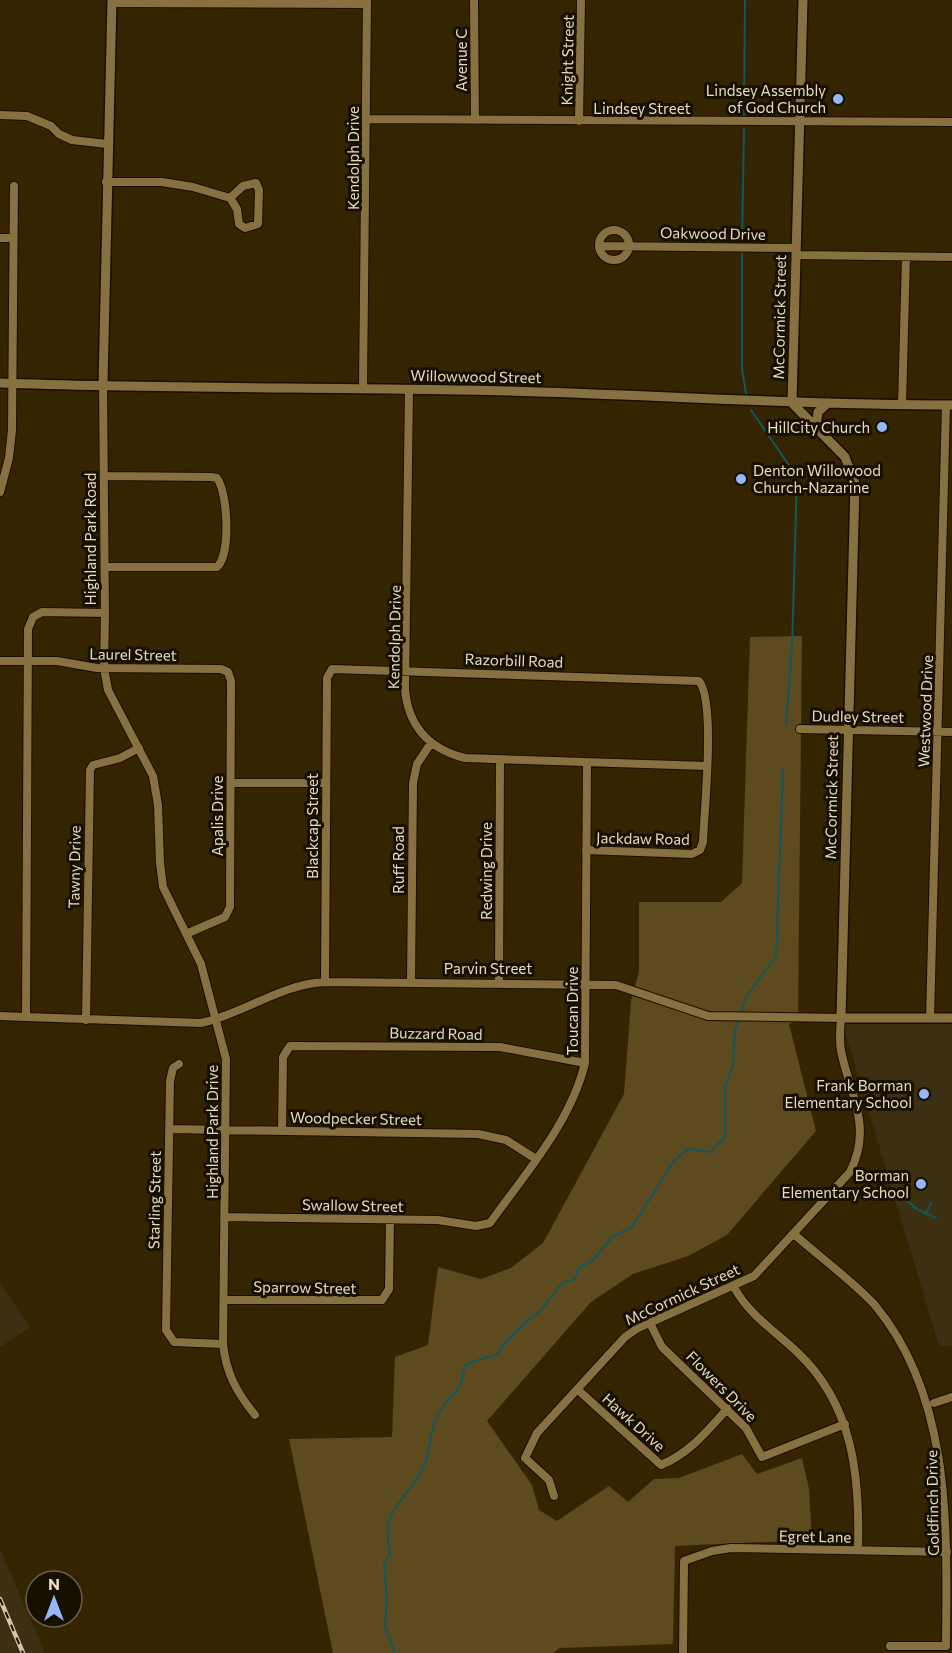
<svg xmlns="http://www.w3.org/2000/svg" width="952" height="1653" viewBox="0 0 952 1653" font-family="Commissioner,sans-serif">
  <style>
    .built { fill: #3d3012 }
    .forest { fill: #5d4a1e }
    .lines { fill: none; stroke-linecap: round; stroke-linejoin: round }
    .stream { stroke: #11575f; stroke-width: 2 }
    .minor-casing { stroke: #190e00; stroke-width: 10 }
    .tertiary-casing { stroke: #190e00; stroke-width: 12 }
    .minor { stroke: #887140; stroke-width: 8 }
    .tertiary { stroke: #887140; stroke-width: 9 }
    .rail-casing { stroke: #d2c6ab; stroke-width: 4.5 }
    .rail { stroke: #170f00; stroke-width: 2; stroke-dasharray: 7; stroke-linecap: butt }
    .poi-dot { fill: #96b6fd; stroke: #170f00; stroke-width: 2 }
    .labels { text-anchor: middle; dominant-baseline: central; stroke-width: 6; stroke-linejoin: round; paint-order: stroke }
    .street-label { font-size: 15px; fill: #e7dbc1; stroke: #170f00 }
    .poi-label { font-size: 15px; fill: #e7dbc1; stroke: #170f00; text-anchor: end }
  </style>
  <rect width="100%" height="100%" fill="#342500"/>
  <path class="built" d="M841,1018l111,1v327h-13z
    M0,1283l30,44 -30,20z
    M0,1549l11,25 34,79h-45z"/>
  <path class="forest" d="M802,636l-4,383 -9,5 27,107 -89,104 -39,21 -55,18 -42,28 -104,119 45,64 7,25 18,11 52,-35 19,16 26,-23 25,-1 63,-24 15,20 45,-16 7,31 3,51 -137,6 -2,98 -113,4 -7,5h-220l-44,-214 103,-2 3,-80 33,-12 10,-78 43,12 30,-11 32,-25 81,-149 7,-93 8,-30v-69h82l21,-19 8,-246z"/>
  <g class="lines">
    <path class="stream" d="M744,115l1,-115
      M742,241l2,-112
      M742,253v117l4,23
      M751,410l46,67 -5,170 -6,77
      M900,1194l15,14 21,10
      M926,1213l5,-10
      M395,1653l-10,-27 2,-27 -3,-34 6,-11c-10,-44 11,-48 31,-82 10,-17 8,-36 15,-54 10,-23 27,-22 28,-52l13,-6 21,-5 5,-10 26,-26 9,-5 24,-31 13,-4 4,-12 12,-5 21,-25 20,-10 41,-65 15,-13 23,3 14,-15v-50l8,-22 2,-34 11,-34 30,-41 7,-186"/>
    <g class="minor-casing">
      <path id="minor" d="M474,0l1,120
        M112,3l255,1
        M0,115l27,1 24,10 8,8 13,6 35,4
        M367,119l585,3
        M579,121l2,-121
        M106,182h56l31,5 37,11 7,11 2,15 6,4 13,-4 1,-34 -3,-7 -13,3 -13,12
        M599 245a15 15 0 1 1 30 0a15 15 0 1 1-30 0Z
        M0,238h13
        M599,246l197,2
        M796,255l156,2
        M363,388l4,-388
        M409,389l-4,300c3,37 24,60 60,69l241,8
        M902,405l4,-148
        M104,476l107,1 6,1c11,15 14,77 0,89h-111
        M0,492l9,-34 3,-28 2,-244
        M105,613l-1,55 4,22 45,86 5,29 2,58 3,24 38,77 25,95 -3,285c3,29 14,49 32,71
        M0,661h57l40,7 124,1 7,3 3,9 -1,226 -5,10 -39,17
        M800,729l152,3
        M231,783h95
        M325,982l2,-304 5,-9 367,12c17,21 5,130 4,161l-3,8 -8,4 -106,-4
        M411,982l2,-199 4,-19 14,-21
        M499,983l1,-223
        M0,1016l26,1 2,-388 5,-12 9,-5 63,1 -2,-229
        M26,1017l175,6c42,-9 80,-39 124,-41l291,3 92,31 133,2c-1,11 -2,22 0,33 9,44 32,76 9,121l-96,104 -116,52 -13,9 -88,96 -12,25 24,22 5,16
        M930,1018l16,-613
        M86,1020l4,-250 3,-5 27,-7 19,-10
        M179,1064l-6,4 -3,13 -4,249 8,12 49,2
        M169,1129l309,5 28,6 30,19
        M282,1130l1,-73 7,-11 210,1 85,16
        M225,1217l213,3 38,6 14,-3c35,-49 81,-101 95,-160l2,-300
        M795,1235c26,23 55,44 79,69 78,93 73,223 72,342h-56
        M734,1287c14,27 41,44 63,65 57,53 63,126 61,198
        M224,1300h158l7,-11 1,-70
        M650,1323l12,24 84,81 16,29 83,-33
        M577,1389l84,76c29,-12 46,-34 67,-57
        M934,1403l18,-6
        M683,1653l1,-92 28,-10 19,-3 216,4"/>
    </g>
    <g class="tertiary-casing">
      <path id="tertiary" d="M803,0l-11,403 53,54 10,27 -14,534h111
        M0,383c169,6 338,4 507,8 149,4 296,14 445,14
        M103,384l9,-384
        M816,427l2,-15 10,-9"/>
    </g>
    <use href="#minor" class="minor"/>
    <use href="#tertiary" class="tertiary"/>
    <g class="rail-casing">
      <path id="rail" d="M0,1599l23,54"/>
    </g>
    <use href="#rail" class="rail"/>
  </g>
  <g class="poi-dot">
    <circle cx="838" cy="99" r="6"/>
    <circle cx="882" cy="427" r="6"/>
    <circle cx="741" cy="479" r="6"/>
    <circle cx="924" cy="1094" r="6"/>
    <circle cx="921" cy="1184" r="6"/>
  </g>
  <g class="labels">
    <g class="street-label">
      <text transform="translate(461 60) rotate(-90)">Avenue C</text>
      <text transform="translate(567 60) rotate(-89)">Knight Street</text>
      <text x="642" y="108">Lindsey Street</text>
      <text transform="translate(353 158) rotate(-90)">Kendolph Drive</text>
      <text transform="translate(713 233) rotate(1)">Oakwood Drive</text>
      <text transform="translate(779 317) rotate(-89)">McCormick Street</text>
      <text transform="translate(476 376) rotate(1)">Willowwood Street</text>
      <text transform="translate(90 539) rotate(-90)">Highland Park Road</text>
      <text transform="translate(394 637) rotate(-89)">Kendolph Drive</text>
      <text transform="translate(133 654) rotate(1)">Laurel Street</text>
      <text transform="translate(514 660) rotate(2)">Razorbill Road</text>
      <text transform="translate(925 711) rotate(-88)">Westwood Drive</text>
      <text transform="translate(858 716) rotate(1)">Dudley Street</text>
      <text transform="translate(831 797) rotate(-89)">McCormick Street</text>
      <text transform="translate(217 816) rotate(-90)">Apalis Drive</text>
      <text transform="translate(312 826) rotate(-90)">Blackcap Street</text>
      <text transform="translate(643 838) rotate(1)">Jackdaw Road</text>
      <text transform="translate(398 860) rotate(-90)">Ruff Road</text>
      <text transform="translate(74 867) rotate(-89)">Tawny Drive</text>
      <text transform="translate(486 871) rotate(-90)">Redwing Drive</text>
      <text x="488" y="968">Parvin Street</text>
      <text transform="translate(572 1011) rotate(-90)">Toucan Drive</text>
      <text transform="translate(436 1033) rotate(1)">Buzzard Road</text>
      <text transform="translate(356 1118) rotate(1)">Woodpecker Street</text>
      <text transform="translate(212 1132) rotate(-90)">Highland Park Drive</text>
      <text transform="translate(154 1200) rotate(-89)">Starling Street</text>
      <text transform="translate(353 1205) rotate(1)">Swallow Street</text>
      <text transform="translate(305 1287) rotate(1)">Sparrow Street</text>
      <text transform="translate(682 1294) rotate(-25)">McCormick Street</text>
      <text transform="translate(722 1386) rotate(45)">Flowers Drive</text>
      <text transform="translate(634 1422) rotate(42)">Hawk Drive</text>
      <text transform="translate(932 1503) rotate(-91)">Goldfinch Drive</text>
      <text transform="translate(815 1536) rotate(1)">Egret Lane</text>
    </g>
    <g class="poi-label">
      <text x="826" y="90">Lindsey Assembly<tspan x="826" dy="17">of God Church</tspan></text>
      <text x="870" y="427">HillCity Church</text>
      <text x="753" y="470" text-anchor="start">Denton Willowood<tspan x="753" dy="17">Church-Nazarine</tspan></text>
      <text x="912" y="1085">Frank Borman<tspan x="912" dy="17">Elementary School</tspan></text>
      <text x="909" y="1175">Borman<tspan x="909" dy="17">Elementary School</tspan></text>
    </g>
  </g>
  <g transform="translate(54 1599)"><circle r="28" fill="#170f00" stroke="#6a614d" stroke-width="1.5"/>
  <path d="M0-4.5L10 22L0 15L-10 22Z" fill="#96b6fd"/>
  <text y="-9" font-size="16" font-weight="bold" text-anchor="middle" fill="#e7dbc1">N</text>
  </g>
</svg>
